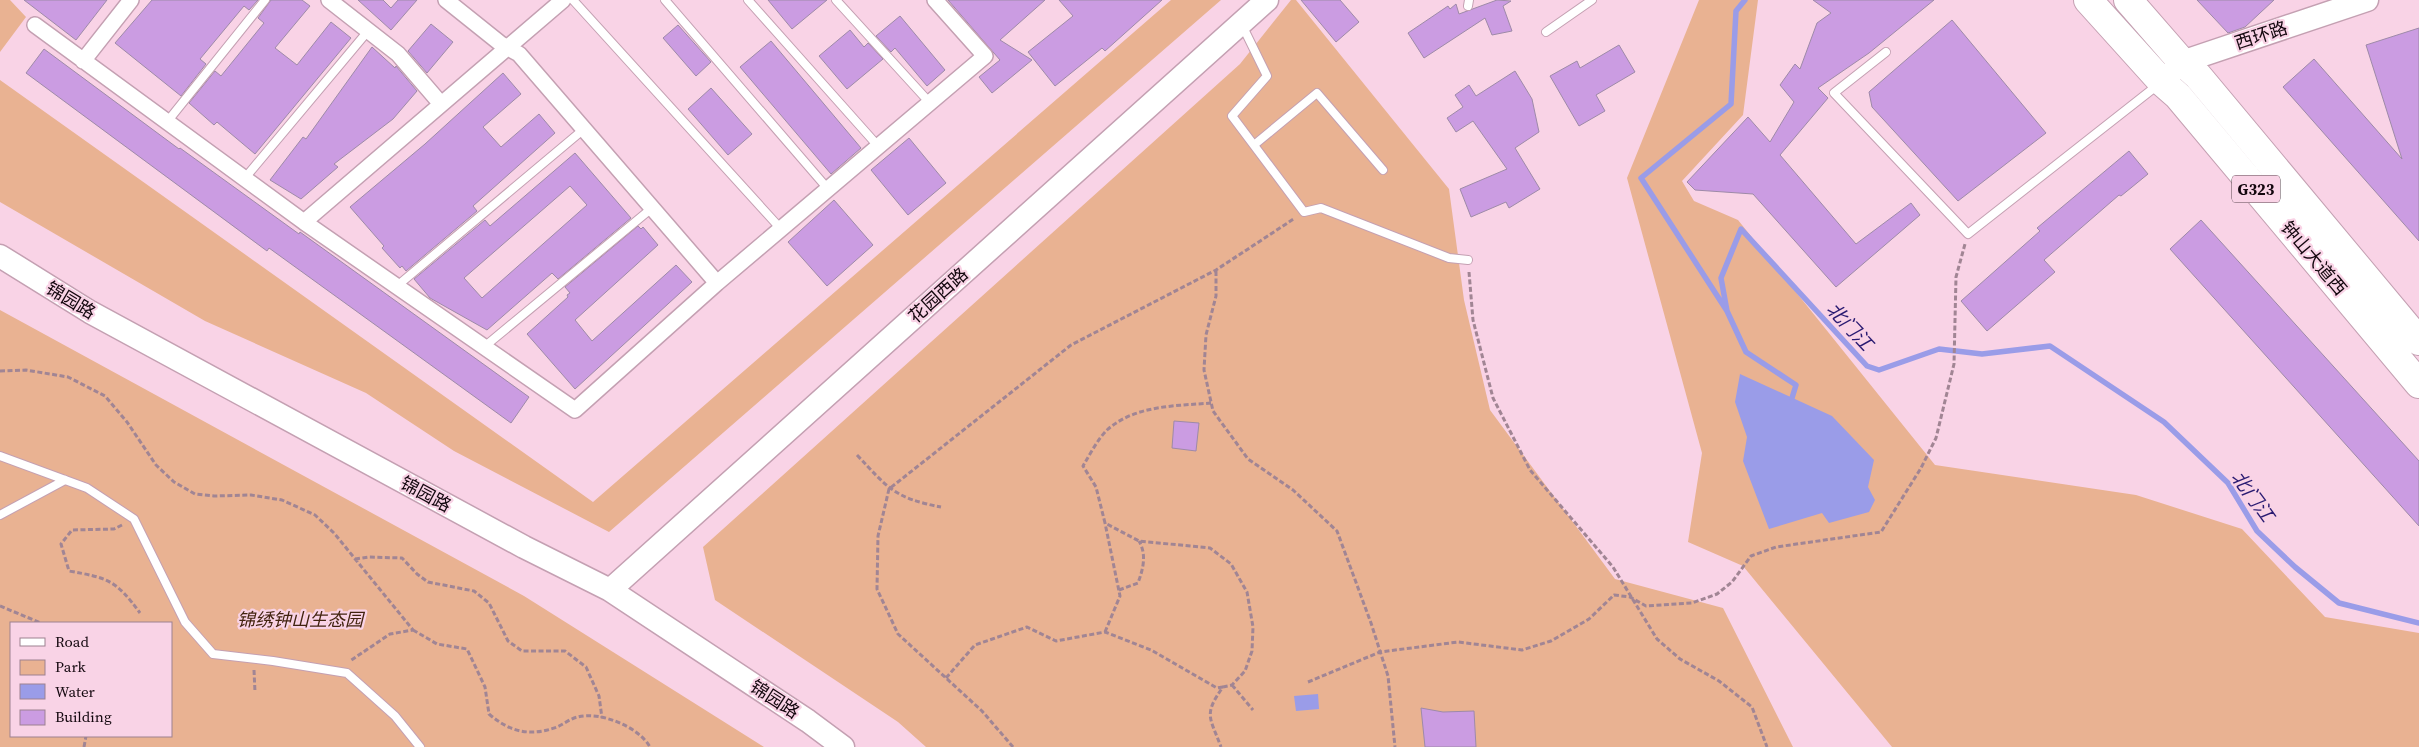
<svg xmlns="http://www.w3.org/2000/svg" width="2419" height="747" viewBox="0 0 2419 747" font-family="'Source Serif 4','Noto Sans SC',serif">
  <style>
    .green { fill: #e9b292; fill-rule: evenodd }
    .water { fill: #9a9ce8 }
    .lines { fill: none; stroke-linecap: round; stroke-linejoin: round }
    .stream { stroke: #9a9ce8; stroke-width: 5.5 }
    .building { fill: #cb9ce2; stroke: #9e8aa8; fill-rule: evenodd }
    .lane-casing { stroke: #c4a0b2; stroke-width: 10 }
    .street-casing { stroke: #c4a0b2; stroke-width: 18 }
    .secondary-casing { stroke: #c4a0b2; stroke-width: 25 }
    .highway-casing { stroke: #c4a0b2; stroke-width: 30 }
    .path { stroke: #a18594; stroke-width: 3; stroke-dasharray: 5 2.5; stroke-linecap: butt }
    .lane { stroke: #fff; stroke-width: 8 }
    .street { stroke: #fff; stroke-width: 15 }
    .secondary { stroke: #fff; stroke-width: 22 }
    .highway { stroke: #fff; stroke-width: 28 }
    .labels { text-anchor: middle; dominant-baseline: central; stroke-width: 4.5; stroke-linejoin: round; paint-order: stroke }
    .shield { fill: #f9d3e6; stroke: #58444f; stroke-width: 1 }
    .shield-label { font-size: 16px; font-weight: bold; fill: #13070e }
    .street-label { font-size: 18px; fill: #13070e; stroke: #f9d3e6 }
    .park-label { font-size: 18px; font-style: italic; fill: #42230f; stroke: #f9d3e6 }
    .water-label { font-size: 19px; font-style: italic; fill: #291a71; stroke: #f9d3e6 }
  </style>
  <rect width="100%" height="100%" fill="#f9d3e6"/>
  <path class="green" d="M0,0h10l16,17 -26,35z
    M1171,0h50l-612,532 -155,-81 -88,-58 -161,-72 -205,-119v-122l593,422z
    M1291,0h5l153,189 15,111 26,110 125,169 108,29 70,139h-867l-28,-25 -183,-122 -12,-53 537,-483z
    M1699,0h59l-15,115 -61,66 12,20 44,19 197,245 201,30 106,34 83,88 94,16v114h-527l-149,-181 -55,-24 14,-89 -75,-275z
    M0,310l524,286 240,151h-764zM11,623h160v113h-160z"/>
  <path class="water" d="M1740,374l92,42 42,44 -6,27 7,13 -6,12 -40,11 -7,-10 -53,16 -26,-68 4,-24 -12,-35z
    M1318,694l1,15 -23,2 -2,-15z"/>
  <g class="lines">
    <path class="stream" d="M1745,0l-9,11 -5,93 -90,74 86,133 -6,-33 20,-49 126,137 12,4 60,-21 43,5 68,-8 114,76 64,61 29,48 38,36 44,36 80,20
      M1727,311l19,41 50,33 -4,13"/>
  </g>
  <path class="building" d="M24,0h83l-31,40z
    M152,0h106l-9,10 -5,-4 -44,53 6,5 -25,32 -66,-53z
    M271,0h31l8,6 -35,42 22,17 34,-43 20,16 -96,116 -38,-32 -3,3 -25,-22 26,-32 6,5 43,-53 -6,-5z
    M358,0h25l8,8 7,-8h19l-26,30z
    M768,0h59l-35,29z
    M948,0h97l-45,40 32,20 -40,33 -13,-16 21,-17z
    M1059,0h103l-57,51 -3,-3 -47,38 -27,-34 45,-36z
    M1301,0h39l19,22 -23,20z
    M1497,0l14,1 -8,5 9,25 -20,4 -7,-17 -61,40 -16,-25 40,-27 2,3 6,-5 3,10z
    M1813,0h121l-65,53 -51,35 10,10 -48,57 76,89 55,-41 9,12 -84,72 -83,-93 -58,-4 -8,-8 61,-65 22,25 24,-40 -14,-17 15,-21 5,5 17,-46 14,-10z
    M2197,0h77l-29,27 -17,6z
    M900,16l45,54 -18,16 -32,-38 -4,4 -15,-16z
    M1952,20l94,113 -88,68 -86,-94 -3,-15z
    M431,24l22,18 -26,31 -19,-22z
    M678,25l33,37 -15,14 -33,-38z
    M2419,28v213l-136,-154 31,-28 88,100 -36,-114z
    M850,30l14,17 4,-4 15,16 -36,30 -28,-33z
    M771,41l90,107 -30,26 -91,-107z
    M1619,45l16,27 -39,23 9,16 -26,15 -29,-50 27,-15 3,7z
    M372,47l23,21 1,-2 21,25 -24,28 -59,45 4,3 -37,32 -31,-19 33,-43 3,2z
    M44,49l135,100 1,-1 119,86 1,-2 229,165 -18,26 -242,-175 -2,3 -241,-178z
    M1515,71l17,28 7,33 -24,16 25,41 -31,19 -3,-6 -35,15 -11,-28 47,-20 -34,-48 -17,11 -9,-14 16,-11 -8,-12 14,-10 7,11z
    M503,73l18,21 -38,33 18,20 38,-33 16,19 -82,73 4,5 -71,60 -4,-5 -2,2 -18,-20 2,-2 -34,-39 75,-63z
    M711,88l41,46 -24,21 -40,-46z
    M909,138l37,45 -38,32 -37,-45z
    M2129,151l19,23 -27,22 -2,-1 -75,65 11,12 -68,59 -26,-30 79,-70 -3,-3z
    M575,153l56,65 -73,61 -6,-6 -65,57 -57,-32 -16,-19 71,-59 5,6zM570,186l17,19 -105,93 -18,-20z
    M834,200l39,45 -46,41 -39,-44z
    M2201,220l218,241v65l-249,-277z
    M638,226l3,3 2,-2 15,18 -83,75 17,21 84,-76 16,17 -117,107 -48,-55 41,-37 -1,-2 3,-2 -5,-6z
    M1174,421l25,2 -3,28 -24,-3z
    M1421,708l22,4 31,-1 2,36h-51z"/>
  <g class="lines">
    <g class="lane-casing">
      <path id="lane" d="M573,0l208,229
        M665,0l163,189
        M748,0l130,146
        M836,0l94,103
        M1468,6l1,-6
        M1242,25l25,51 -35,40 72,96 17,-4 128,50 19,2
        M1546,32l46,-32
        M1886,52l-52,41 134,141 191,-150
        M167,122l98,-122
        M1254,145l63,-52 66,77
        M245,178l123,-147
        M397,286l187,-157
        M484,347l168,-139
        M0,456l87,32 47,31 51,103 28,32 60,7 74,12 48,43 25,31
        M0,515l65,-35"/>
    </g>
    <g class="street-casing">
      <path id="street" d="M329,0l69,54 43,50
        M446,0l55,44 18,10 198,229
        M35,25l269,197 271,188 142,-127 268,-227 -50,-56
        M83,61l48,-61
        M304,222l259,-222"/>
    </g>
    <g class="secondary-casing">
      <path id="secondary" d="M2172,72l10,-10 185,-62
        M0,256l90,56 434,235 86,43 198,131 35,26
        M610,590l657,-590"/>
    </g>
    <g class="highway-casing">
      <path id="highway" d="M2088,0l74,82 16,14 241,288
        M2128,0l54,62 16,14 221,265"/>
    </g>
    <path class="path" d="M1216,271v25l-10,39 -2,35 9,41 35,48 45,31 44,41 34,92 17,53 7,71
      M1469,272l4,48 20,78 37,72 83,97 44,72 23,20 39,22 33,26 15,40
      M0,371l26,-1 42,7 37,19 22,26 29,43 18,17 21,12 19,2 37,-1 31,5 33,15 19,18 79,97 -23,4 -40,27
      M1211,403c-36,3 -76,2 -104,27 -9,9 -17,24 -24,36l13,21 9,36 34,18 71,7 21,16 16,28 6,35 -1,24 -7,20 -13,14 -9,2c-20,28 -13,30 -2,60
      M857,455c31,33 37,43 84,52
      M122,525l-8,4 -42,1 -11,14 8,27c39,7 47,9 71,42
      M355,559l14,-2 33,1 15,16 11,8 46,9 15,12 19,38 14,10h43l21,16 13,29 3,22
      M1119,590l19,-7c5,-14 9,-28 1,-42
      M0,606l41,17
      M413,630l24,14 30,5 18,38 4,27c21,18 41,23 68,13 7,-3 14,-9 21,-10 22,-6 61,10 72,30
      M1105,632l15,-36 -15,-73
      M254,670l1,22
      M946,678l29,-33 52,-18 29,14 49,-9 46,18 66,38 6,-1
      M1308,682l72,-30 78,-10 64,8 29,-9 38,-22 25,-24 16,2 16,9 46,-3 25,-9 15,-12 19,-26 25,-9 105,-15 40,-64 15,-30 18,-74 2,-87 9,-33
      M1232,685l21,25
      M84,747l2,-11
      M1013,747l-31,-36 -84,-77 -21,-45 1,-53 11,-47 182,-144 145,-75 79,-52"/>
    <use href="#lane" class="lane"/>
    <use href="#street" class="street"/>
    <use href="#secondary" class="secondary"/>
    <use href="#highway" class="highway"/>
  </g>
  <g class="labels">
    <rect class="shield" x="2232" y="175.5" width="48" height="27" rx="4"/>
    <g class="shield-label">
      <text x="2256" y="189">G323</text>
    </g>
    <g class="street-label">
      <text transform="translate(2261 35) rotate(-18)">西环路</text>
      <text transform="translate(2314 258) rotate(50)">钟山大道西</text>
      <text transform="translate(938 295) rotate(-42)">花园西路</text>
      <text transform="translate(71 300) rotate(31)">锦园路</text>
      <text transform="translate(426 494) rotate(28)">锦园路</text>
      <text transform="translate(775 699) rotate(33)">锦园路</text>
    </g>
    <g class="park-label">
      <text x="300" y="619">锦绣钟山生态园</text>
    </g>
    <g class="water-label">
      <text transform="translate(1850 326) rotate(47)">北门江</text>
      <text transform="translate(2253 496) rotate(54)">北门江</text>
    </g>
  </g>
  <rect x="10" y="622" width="162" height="115" fill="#f9d3e6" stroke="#9d8190"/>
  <rect x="20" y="638" width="25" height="8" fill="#ffffff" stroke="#9d8190"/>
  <text x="55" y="647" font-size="15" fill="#13070e">Road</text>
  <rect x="20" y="660" width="25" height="15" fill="#e9b292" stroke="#9d8190"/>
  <text x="55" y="672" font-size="15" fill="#13070e">Park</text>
  <rect x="20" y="684" width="25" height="15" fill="#9a9ce8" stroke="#9d8190"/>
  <text x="55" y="697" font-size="15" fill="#13070e">Water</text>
  <rect x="20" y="710" width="25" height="15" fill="#cb9ce2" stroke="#9d8190"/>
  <text x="55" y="722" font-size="15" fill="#13070e">Building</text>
</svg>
